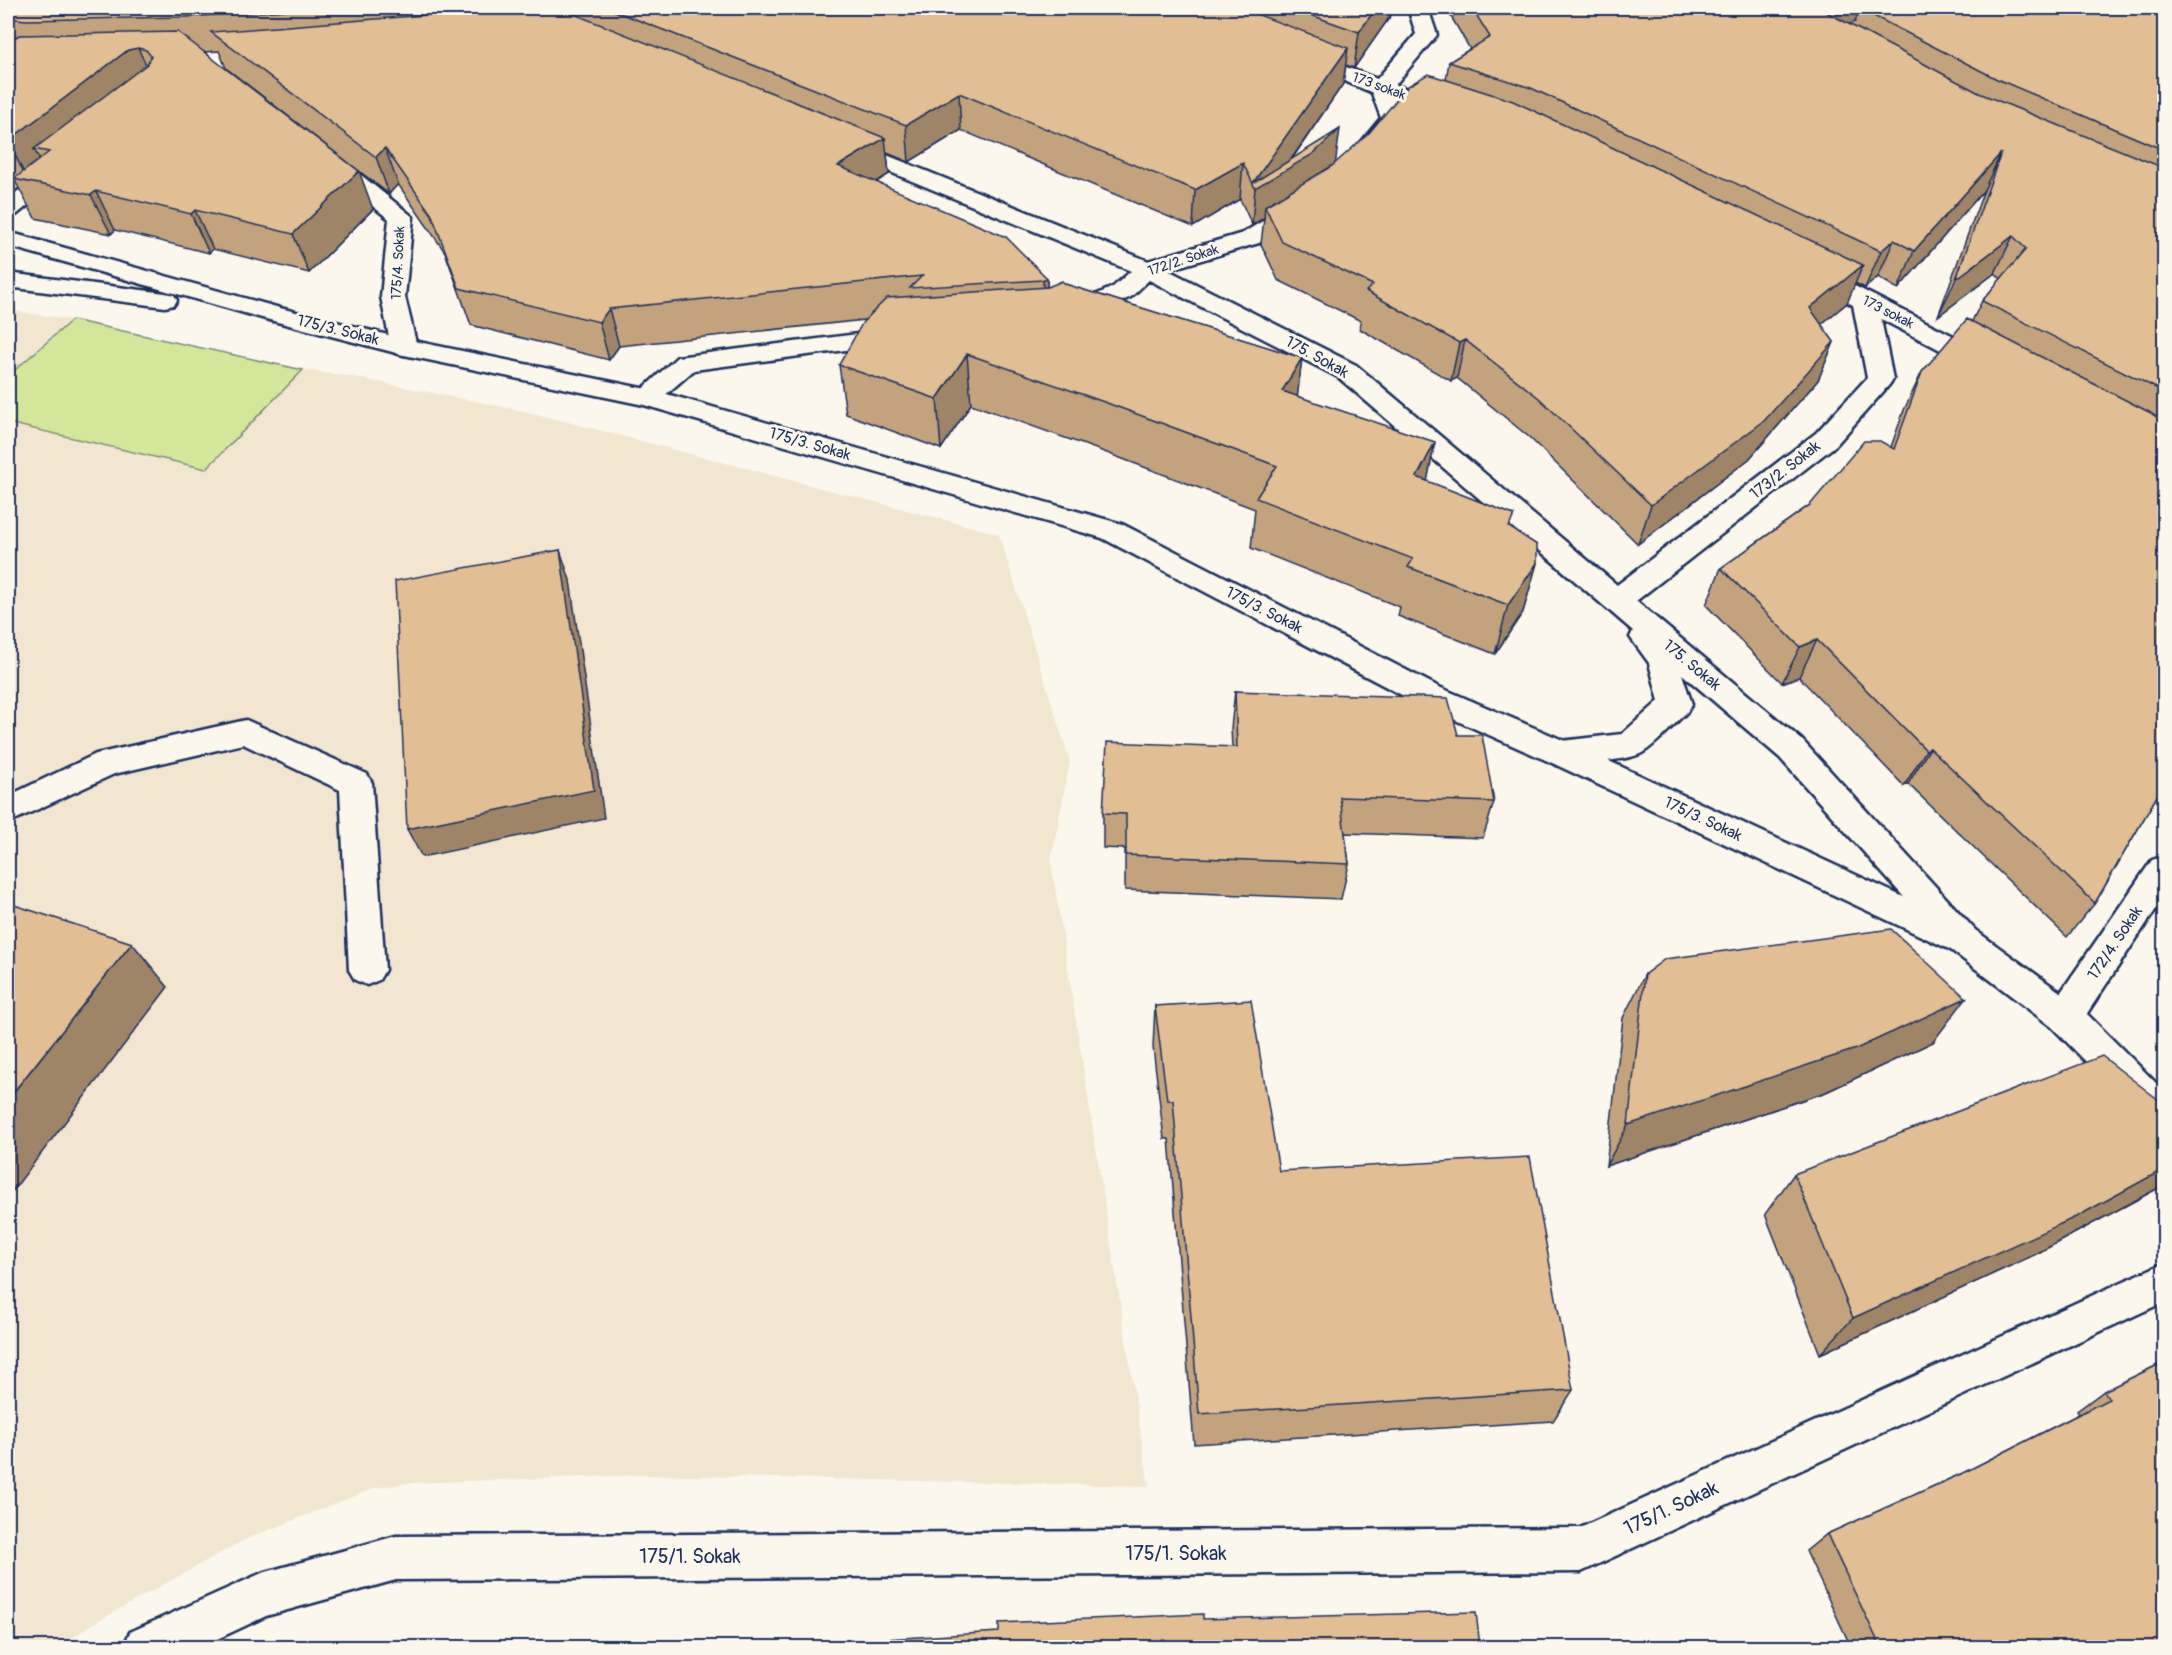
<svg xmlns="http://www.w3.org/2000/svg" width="2172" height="1655" viewBox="0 0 2172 1655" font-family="Pangolin,sans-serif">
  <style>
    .built { fill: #f3e6d1 }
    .green { fill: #d3e69a; stroke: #778a7c; stroke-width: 1.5 }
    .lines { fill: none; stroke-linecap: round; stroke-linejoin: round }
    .service-casing { stroke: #1b2f5e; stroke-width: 5 }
    .pedestrian-casing { stroke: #1b2f5e; stroke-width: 5 }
    .minor-casing { stroke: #1b2f5e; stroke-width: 5 }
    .secondary-casing { stroke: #1b2f5e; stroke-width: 5 }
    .service { fill: #fbf7ec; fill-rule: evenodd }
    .pedestrian { fill: #fbf7ec; fill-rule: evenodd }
    .minor { fill: #fbf7ec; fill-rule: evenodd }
    .secondary { fill: #fbf7ec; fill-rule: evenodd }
    .wall { fill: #c2a37e; stroke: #1b2f5e; stroke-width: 1.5 }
    .shaded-wall { fill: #9e8567; stroke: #1b2f5e; stroke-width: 1.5 }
    .building { fill: #e1be93; stroke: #1b2f5e; stroke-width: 1.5 }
    .labels { text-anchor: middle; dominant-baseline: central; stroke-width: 6; stroke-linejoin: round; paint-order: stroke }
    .far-street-label { font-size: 14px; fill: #1b2f5e; stroke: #fbf7ec }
    .street-label { font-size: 16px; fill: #1b2f5e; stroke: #fbf7ec }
    .near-street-label { font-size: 20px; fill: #1b2f5e; stroke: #fbf7ec }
  </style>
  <rect width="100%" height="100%" fill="#fbf7ec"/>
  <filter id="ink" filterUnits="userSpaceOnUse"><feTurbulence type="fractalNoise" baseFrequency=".0167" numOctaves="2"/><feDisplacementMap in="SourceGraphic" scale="12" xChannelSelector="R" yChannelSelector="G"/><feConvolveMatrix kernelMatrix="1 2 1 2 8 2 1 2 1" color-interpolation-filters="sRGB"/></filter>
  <g filter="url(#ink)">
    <path class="built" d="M8,310l64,10 231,50 51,7 179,36 466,121 71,227 -19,100 98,625 -506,-11 -232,8 -36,5 -131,52 -155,86 -29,21h-52z"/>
    <path class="green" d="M72,320l231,50 -97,99 -198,-46v-47z"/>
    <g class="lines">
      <g class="service-casing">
        <path id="service" d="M58,163l8,2 3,5 -3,5 -50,40 -8,2v-18l42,-34z"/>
      </g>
      <g class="pedestrian-casing">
        <path id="pedestrian" d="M1381,82l8,1 14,36c-10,15 -23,37 -42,32l-3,-5 23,-28 -11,-30 3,-5z
          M1300,201l8,2 4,5 -4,5 -49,30 -112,33 -9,-2 -3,-5 3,-5 105,-31 49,-30z"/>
      </g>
      <g class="minor-casing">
        <path id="minor" d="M1408,8h20l9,27 -42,50 57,18 3,5 -3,5 -8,2 -8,-2 -63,-20 -77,-32 -4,-4 4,-4 7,-2 7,2 67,26 39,-45z
          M847,139l309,125 200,101 261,220 199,-152 51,-55 -14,-73 -52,-27 -3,-5 3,-5 9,-2 9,2 176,89 4,6 -4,6 -9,2 -9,-2 -96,-50 12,60 -4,6 -53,60 -200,156 166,139 173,190 5,10 -5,10 -12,4 -12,-4 -171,-192 -98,-84 10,30 -5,8c-14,13 -29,31 -45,41 -13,8 -78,13 -92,9l-5,-9 5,-9 11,-3 61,-7 37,-33 -10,-38 -19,-26 3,-6 -295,-254 -189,-97 -18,17 -53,24 -9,3 -9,-3 -4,-5 4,-5 53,-24 18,-16 -292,-120 -3,-5 3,-5z
          M332,156l8,2 73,59 -8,80 12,50 -4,6 -9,2 -9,-2 -4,-6 -10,-50 8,-78 -65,-51 -3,-5 3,-5z
          M897,329l9,3 4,5 -4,5 -212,28 -38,33 -9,2 -9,-2 -4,-6 43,-40z
          M246,720l121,54 5,9 13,187 -6,10 -12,5 -12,-5 -6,-10 -9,-180 -97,-46 -129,30 -106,49v-27l88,-42z
          M2164,856v41l-86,130 -13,4 -13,-4 -5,-11 5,-11 100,-145z
          M2164,1263v39l-583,270 -1185,8 -130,36 -68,32h-75l7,-16 132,-59 134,-37 1184,-8z"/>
      </g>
      <g class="secondary-casing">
        <path id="secondary" d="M8,232l272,76 124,31 252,52 466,133 317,163 133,57 403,186 103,75 86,86v42l-13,-5 -99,-101 -101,-77 -401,-188 -133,-59 -315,-165 -458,-133 -240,-50 -142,-37 -254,-72z
          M8,273l157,20 9,2 3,5 -3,5 -9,2 -157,-20z"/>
      </g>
      <use href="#service" class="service"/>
      <use href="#pedestrian" class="pedestrian"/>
      <use href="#minor" class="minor"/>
      <use href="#secondary" class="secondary"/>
    </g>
    <path class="wall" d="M8,8h1388l-42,60 -8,-3 -3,19 -51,75 44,4 110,-83 3,-18 21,-13 -24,-41h718v779l-2,3 -1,-1 -66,114 -28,34 -159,-153 -4,2 -105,-109 -17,6 -76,-78 15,-37 170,-121 13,-37 18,-38 50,-51 10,-20 19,-22 -6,-6 -57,43 46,-126 -86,99 -20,-12 -13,11 -10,-5 -8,20 -26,21 13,18 -16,38 -69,79 -111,85 -109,-107 -72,-59 -6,3 -91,-52 1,-8 -83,-41 -17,-36 3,-26 -12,7 -12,-26 -47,28 -232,-97 -52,32 -22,-9 2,21 -13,8 171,96v9l18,-3 237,74 -5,38 130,85 83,47 27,35 -14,49 -28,42 -97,-38 2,-9 -149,-59 4,-39 -148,-56 -136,-49 -30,45 -95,-35 -7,-49 26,-45 -246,26 -10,14 -138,-35 -26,-73 -47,-68 -9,10 -163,-126 -7,-17 -14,1 168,157 -64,64 -96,-24 -4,4 -94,-23 -4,4 -76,-16 -21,-39 2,-1 -8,-3z
      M1235,691l223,44 36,67 -11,36 -138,-5 4,31 -8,35 -216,-9v-41l-22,-1v-35l129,-66 -1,-19z
      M1645,974l288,68 -107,50 -220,74 17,-148z
      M1155,1006l124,165 294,219 -20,31 -359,23 -25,-305h-5l-11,-92z
      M2164,1104v81l-128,69 -216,100 -55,-140 29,-40z
      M2164,1362v285h-313l-45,-96 21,-17 136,-61 116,-59 -2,-3 27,-20z"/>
    <path class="shaded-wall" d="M551,8h19l1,2 -18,7z
      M1376,8h20l-42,60 5,-36z
      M1837,8h53l-30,1 -5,13 -27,12z
      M138,48l18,38 -122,63 10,19 -16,13 -20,-40 120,-91z
      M1348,48l-5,36 -60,87 57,-42 -5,37 -70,40 -1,12 -12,7 3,-37 -2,-5z
      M959,93l2,37 -52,32 -3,-37z
      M885,138l4,36 -46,29 -5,-37z
      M385,148l13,36 -9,10 -13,-37z
      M2001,153l-17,37 -86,99 16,-38z
      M1243,163l-3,36 -47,28 2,-37z
      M359,171l14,38 -64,64 -16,-39z
      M96,191l19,39 -4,4 -20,-39z
      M195,210l18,39 -4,4 -18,-39z
      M2013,236l-18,37 -57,43 18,-37z
      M1894,240l-16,37 -13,11 16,-37z
      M1863,265l-16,38 -52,43 15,-38z
      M1047,278l1,37 -5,2v-37z
      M609,309l10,37 -10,14 -10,-38z
      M1465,340l-8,38 -6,3 8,-38z
      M1834,342l-16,38 -69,79 -111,85 13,-39z
      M967,354l4,50 -30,45 -4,-50z
      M1302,358l-6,50 -14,-17z
      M1435,442l-10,50 -8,-15z
      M560,550l10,30 34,238 -182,39 -15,-28z
      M1537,563l-14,49 -28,42 13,-49z
      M1817,640l-18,37 -17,6 18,-36z
      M8,709l4,7 -4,2z
      M1930,748l-22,36 -4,2 22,-36z
      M132,943l36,44 -160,210v-98z
      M1966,998l-33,44 -107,50 -220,74 22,-41z
      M2164,1169v16l-128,69 -216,100 33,-36z"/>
    <path class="building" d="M8,8h309l-132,9 -159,3 -18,-2z
      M455,8h104l326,130 -47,28 168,71 41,41 -4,2 -133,8 12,-12 -313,33 -10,13 -140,-34 -27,-73 -47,-67 -9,9 -165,-125 240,-19z
      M607,8h633l108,40 -95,135 87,-54 -27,25 -58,34 -12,-25 -48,27 -236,-97 -53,32z
      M1291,8h85l-17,24z
      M1472,8h347l11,6 149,79 185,75v224l-182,-91 44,-52 -13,-13 -57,43 45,-126 -87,98 -20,-11 -13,11 -350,-163 -82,-26 41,-25z
      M1864,8h300v142l-167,-71 -137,-70z
      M178,32l181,139 -66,63 -98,-24 -4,4 -95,-23 -5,4 -77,-16 35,-27 -15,-3 113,-85 4,-8 -5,-6 -8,-2 -10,2 -120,91v-99l11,-7z
      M1428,74l85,27 350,164 -53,43 24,34 -70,79 -113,84 -112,-107 -74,-58 -6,3 -93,-52 7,-6 -91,-43 -17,-36 67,-40 37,-33 39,-47z
      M1062,281l3,3 237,74 -20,33 153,51 -18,35 97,38 -5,12 28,18v18l-29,42 -100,-38 5,-8 -157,-61 21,-32 -170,-63 -140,-49 -30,45 -98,-34 24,-43 24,-24 161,-11z
      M1967,319l182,93 15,10v362l-69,119 -165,-155 -4,2 -109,-110 -17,7 -79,-79 89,-63 54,-64h16l14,8 28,-77z
      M560,550l34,240 -187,39 -12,-248z
      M1235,691l213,7 10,37h24l12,67 -154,-5 9,67 -223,-9v-41l-23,-1 4,-71 130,5z
      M8,903l124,40 -124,156z
      M1891,929l75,69 -110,51 -228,76 17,-151 20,-15z
      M1251,1000l28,171 251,-14 43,233 -374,24 -26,-314h-6l-12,-94z
      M2102,1056l62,48v65l-86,47 -225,102 -59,-144z
      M2164,1362v285h-296l11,-3 -52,-110 136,-61 146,-74 -5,-8z
      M1476,1612l4,35h-725l244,-15v-9l204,-9v5z"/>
  </g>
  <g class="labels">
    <g class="far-street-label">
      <text transform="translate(1379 86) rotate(20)">173 sokak</text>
      <text transform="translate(1183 260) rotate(-18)">172/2. Sokak</text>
      <text transform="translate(398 263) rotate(-87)">175/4. Sokak</text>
      <text transform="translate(1888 312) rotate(27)">173 sokak</text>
    </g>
    <g class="street-label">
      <text transform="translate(338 330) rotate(14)">175/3. Sokak</text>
      <text transform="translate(1317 357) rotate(29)">175. Sokak</text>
      <text transform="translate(810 444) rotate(16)">175/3. Sokak</text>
      <text transform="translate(1785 470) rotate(-38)">173/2. Sokak</text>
      <text transform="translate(1264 610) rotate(27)">175/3. Sokak</text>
      <text transform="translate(1692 665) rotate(40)">175. Sokak</text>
      <text transform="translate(1703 819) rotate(25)">175/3. Sokak</text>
      <text transform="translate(2115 943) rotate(-56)">172/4. Sokak</text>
    </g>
    <g class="near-street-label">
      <text transform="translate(1671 1508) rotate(-25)">175/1. Sokak</text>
      <text x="1176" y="1553">175/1. Sokak</text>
      <text x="690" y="1556">175/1. Sokak</text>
    </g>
  </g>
  <rect width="2172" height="1655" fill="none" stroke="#fbf7ec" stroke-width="30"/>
  <rect x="15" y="15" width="2142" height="1625" fill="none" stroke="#1b2f5e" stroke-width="2" filter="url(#ink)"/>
</svg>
